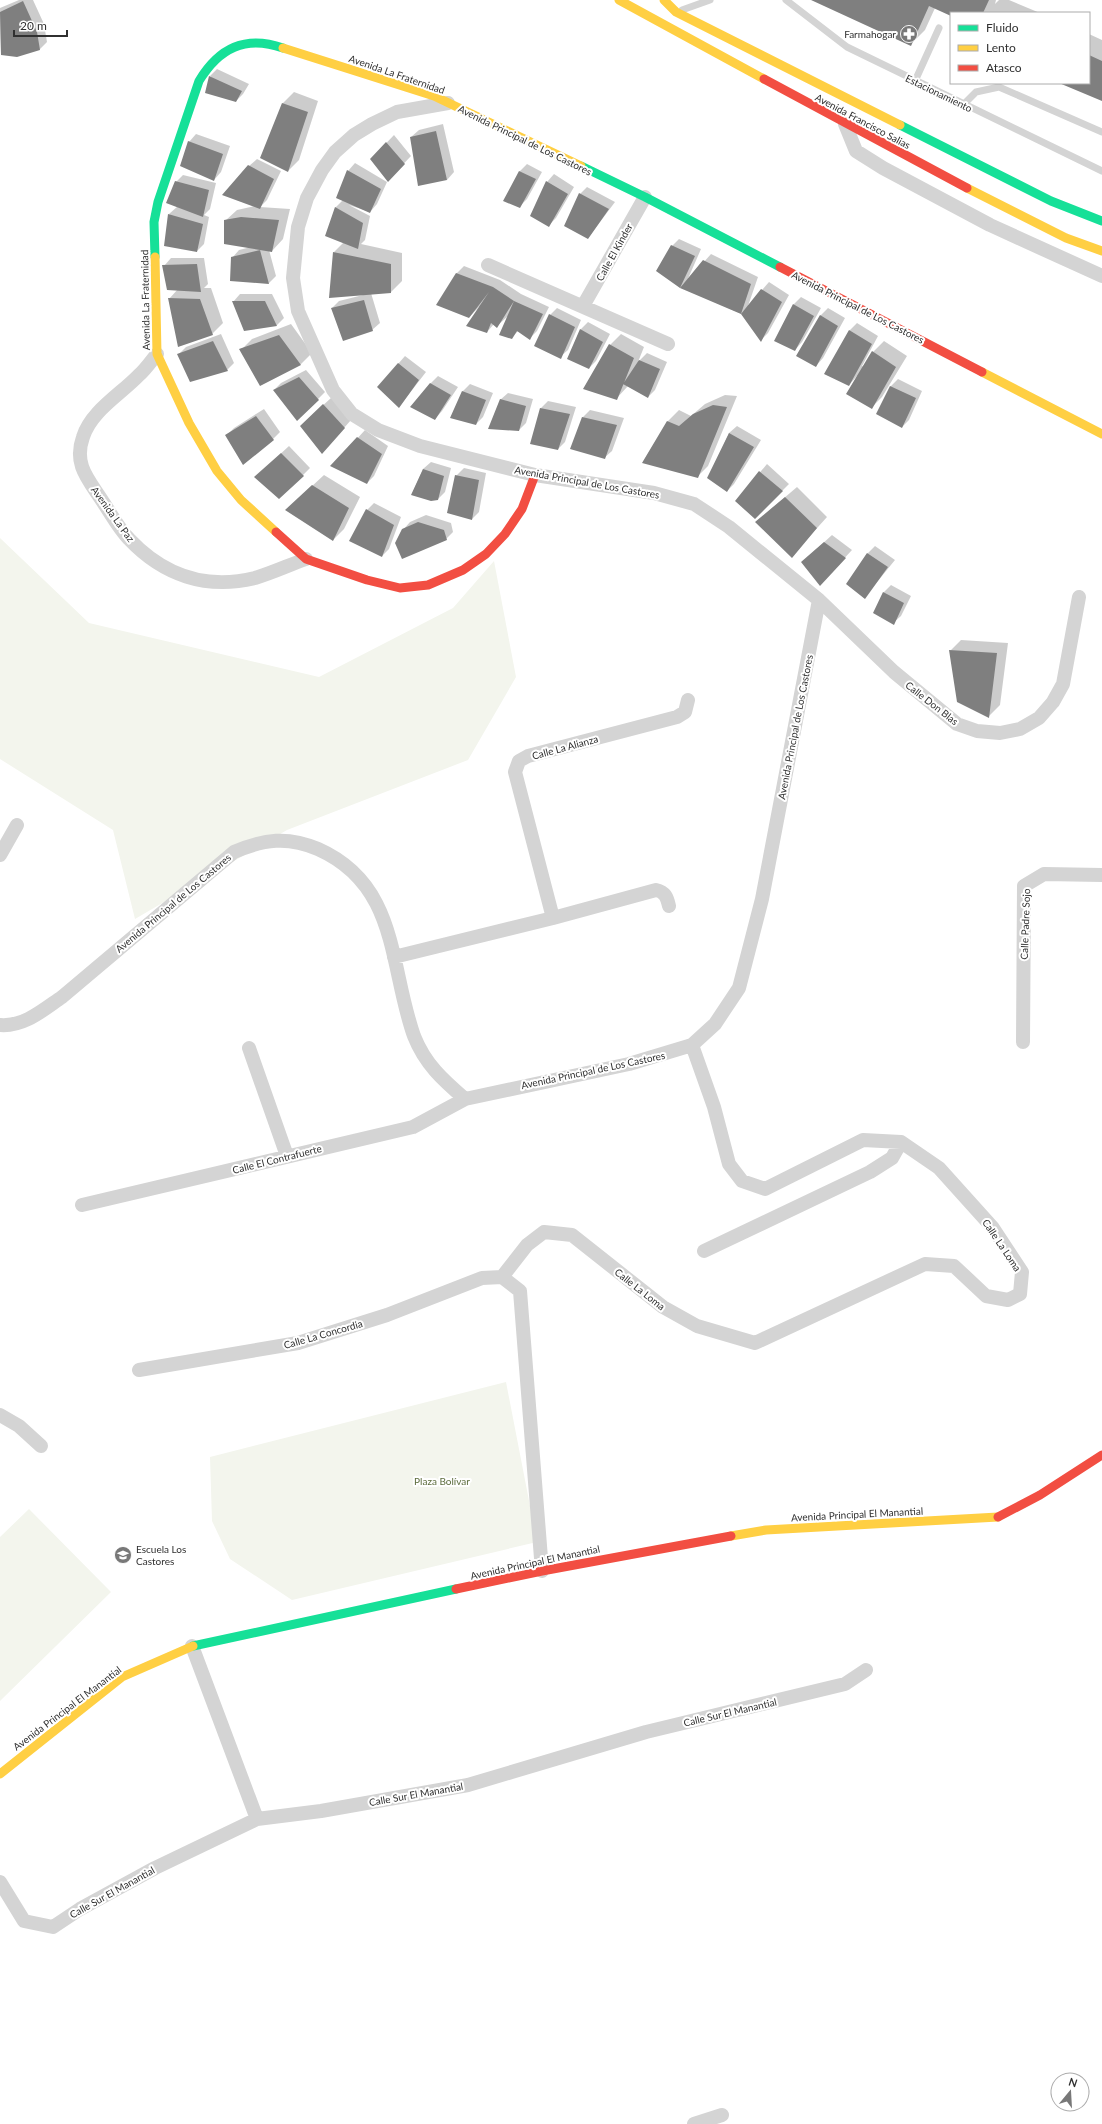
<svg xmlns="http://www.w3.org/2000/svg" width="1102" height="2124" viewBox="0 0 1102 2124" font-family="Lato,sans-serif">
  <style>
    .green { fill: #f3f5ed }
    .shadow { fill: #0003 }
    .building { fill: #7f7f7f }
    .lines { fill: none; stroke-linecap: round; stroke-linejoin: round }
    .lane { stroke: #d4d4d4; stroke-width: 7 }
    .street { stroke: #d4d4d4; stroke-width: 14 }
    .fast { stroke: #16e098; stroke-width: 9 }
    .slow { stroke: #ffcf43; stroke-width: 9 }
    .jam { stroke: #f24e42; stroke-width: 9 }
    .labels { text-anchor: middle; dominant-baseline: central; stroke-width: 4; stroke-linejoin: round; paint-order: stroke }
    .poi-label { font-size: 10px; fill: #303030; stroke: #fff; text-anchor: end }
    .street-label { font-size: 10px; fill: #303030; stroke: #fff }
    .park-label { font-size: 10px; fill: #5c6c3d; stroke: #fff }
  </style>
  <rect width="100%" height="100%" fill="#fff"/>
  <path class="green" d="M0,538l89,85 230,54 134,-69 41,-47 22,116 -48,83 -181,70 -152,89 -22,-89 -113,-71z
    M506,1382l31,160 -245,58 -62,-41 -18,-38 -2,-64z
    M29,1509l82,83 -111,109v-164z"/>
  <path class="shadow" d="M19,0h14l11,24 3,18 -7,7 -39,5 -1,-46z
    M813,0h183l-1,4 4,-4h10l31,13h-89v2l-16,-7 -10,22 -15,15z
    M1089,34l13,6v60l-41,-17h28z
    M217,69l32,15 -6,10 -7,7 -26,-25z
    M294,92l24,9 -19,59 -11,11 -26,-13 21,-55z
    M443,124l11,48 -7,8 -36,-43 8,-7z
    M196,134l34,12 -9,26 -7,8 -25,-38z
    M394,135l17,21 -16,17 -24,-14z
    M257,159l24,12 -14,29 -7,7 30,2 -7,30 -11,12 -3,-1 7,26 -7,7 -38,-3 1,-22 7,-8 12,-3 -26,-26 12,-11 18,-4 -6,-40z
    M355,163l32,19 -10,22 -7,8 -21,-7 21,11 -5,24 -4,4 41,9v28l-11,11 -20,1 9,30 -8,7 -40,-22 7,-7 24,-6 -29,-43 10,-10 -9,-34 8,-8 5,-29z
    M527,164l15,8 -15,27 -7,7 -15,-6 15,-29z
    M554,174l20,13 -18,31 -7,7 -2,-43z
    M183,175l33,8 -6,26 -6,6 5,2 -5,27 -7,7 -28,-37 9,-8 -2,-24z
    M587,187l28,15 -27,36 -8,-44z
    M679,239l22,10 -14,32 24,-27 47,23 -10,29 21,-24 20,13 -21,38 -7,7 -19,-26 -62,-27 -8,-41z
    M171,258h33l4,26 -4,4h7l12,35 -11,11 -43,-35 9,-10 -14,-23z
    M464,266l36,14 21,14 28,13 -12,24 -7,7 -12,-7 -7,7 -3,-22 -11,10 -3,-2 -7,8 -8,-25 -10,10 -31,-13 19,-31z
    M240,294h32l12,24 -7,7 -32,5 -12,-28z
    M801,297l20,11 -19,34 -7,8 -1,-46z
    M557,308l24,12 -13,30 -8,7 -10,-42z
    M828,308l17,10 -22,40 -7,8 -19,-11 24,-40z
    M588,322l22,12 -14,27 -7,7 -21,-10 13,-29z
    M857,323l21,13 -16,30 2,1 9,-15 11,-11 23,15 -25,41 -11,11 -14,-32 -8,9 -24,-11 25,-44z
    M291,324l21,29 -11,11 -40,21 -20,-35 11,-11z
    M221,334l13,29 -7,7 -49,-15 8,-8z
    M621,334l23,13 -6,15 9,-9 20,9 -12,28 -7,7 -20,-11 -12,13 -6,-54z
    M405,356l21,16 -27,35 -1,-43z
    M306,370l19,22 -7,7 -44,-9 7,-7z
    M438,376l20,11 -16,24 -7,8 -5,-35z
    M898,379l24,12 -13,29 -7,7 -24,-13 13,-28z
    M470,384l23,9 -10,24 -7,7 -25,-7 12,-26z
    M508,393l25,6 -7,24 -7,7 -19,-30z
    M725,395l12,1 -29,70 -11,11 -54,-15 25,-41 11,-11 12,6 14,-12z
    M331,398l20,22 -22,25 -20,-27z
    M548,401l28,6 -11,35 -7,7 -17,-41z
    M264,409l16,23 -7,7 -46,-4 7,-7z
    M590,410l34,8 -12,33 -8,7 -21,-41z
    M737,426l24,14 -27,44 -7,7 -18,-13 20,-45z
    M365,430l23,16 -14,30 -7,7 -35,-17z
    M289,446l21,22 -7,7 -40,-5z
    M431,462l20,6 -6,24 -7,7 -26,-5 11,-25z
    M767,464l22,20 -34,34 -19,-17z
    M464,468l22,5 -7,39 -7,7 -16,-43z
    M324,475l36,22 -16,32 -11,11 -35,-41z
    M797,487l30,30 -35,39 -36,-34z
    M374,503l27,14 -12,32 -7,7 -15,-46z
    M426,515l25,8 2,9 -7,7 -43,-9 7,-8z
    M832,535l20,15 -25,27 -17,-22z
    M875,546l20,14 -31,38 -16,-14 20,-31z
    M891,585l20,11 -10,20 -8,7 -19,-10 10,-21z
    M961,640l47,3 -8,62 -11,11 -39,-65z"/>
  <path class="building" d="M811,0h178l-6,13h-32v3l-22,-10 -18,40z
    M23,1l14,31 3,18 -23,7 -16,-2 -1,-43z
    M1089,55l13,6v40l-43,-18h30z
    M209,76l33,15 -6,11 -31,-9z
    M282,103l26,9 -20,60 -28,-14z
    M436,131l11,49 -29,6 -8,-49z
    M188,141l35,13 -9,27 -34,-15z
    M386,142l19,22 -17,18 -18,-23z
    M248,165l26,14 -14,30 -38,-14z
    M347,170l34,19 -11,24 -34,-15z
    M519,171l17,8 -16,29 -17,-7z
    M175,181l34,9 -6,27 -37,-14z
    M546,181l22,13 -19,33 -19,-11z
    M579,193l30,16 -21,30 -24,-13z
    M335,207l28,16 -5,26 -33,-13z
    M168,214l35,10 -6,28 -33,-6z
    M241,217l38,3 -7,32 -48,-8v-24z
    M671,245l24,11 -15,32 23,-28 48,24 -10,30 -61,-26 -24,-17z
    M260,250l9,34 -39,-3 1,-24z
    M333,252l58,12v29l-62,5z
    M197,264l4,28 -34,-2 -5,-25z
    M456,273l37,14 21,14 29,13 -13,26 -13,-9 -5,8 -13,-4 15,-34 -17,27 -6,-5 -4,10 -21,-7 23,-34 -20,26 -33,-13z
    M761,289l21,13 -21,40 -20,-28z
    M168,298l32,1 13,36 -35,12z
    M364,300l9,31 -30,10 -12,-33z
    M232,301h33l12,25 -33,5z
    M793,304l21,12 -19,35 -21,-10z
    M549,314l26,13 -14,32 -27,-13z
    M820,315l18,11 -22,41 -20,-11z
    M580,329l23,13 -14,27 -22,-10z
    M849,330l23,14 -23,42 -25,-12z
    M279,335l22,30 -41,21 -21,-37z
    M213,341l15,30 -38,11 -13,-28z
    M609,344l25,14 -17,42 -34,-11z
    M872,351l24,16 -24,42 -26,-15z
    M639,360l21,9 -12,29 -25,-14z
    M398,363l21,17 -20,28 -22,-21z
    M299,377l20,23 -22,21 -24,-31z
    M430,383l21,12 -16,25 -25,-13z
    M890,386l26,12 -14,30 -26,-14z
    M462,391l24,9 -10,25 -26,-7z
    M500,399l26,7 -7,25 -31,-2z
    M323,404l22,24 -23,26 -22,-28z
    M713,405l14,2 -29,71 -56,-15 25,-42 12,5 14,-12z
    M540,408l30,6 -12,36 -28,-6z
    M256,416l18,24 -31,25 -18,-30z
    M582,417l35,8 -12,34 -35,-10z
    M729,433l25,14 -27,45 -20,-14z
    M357,437l25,17 -15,30 -37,-18z
    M281,453l23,23 -25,23 -25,-22z
    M423,469l21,7 -6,24 -7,1 -20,-6z
    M759,471l24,20 -28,28 -20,-18z
    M455,475l24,5 -7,40 -25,-7z
    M312,485l37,23 -16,33 -48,-31z
    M785,497l32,31 -25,30 -37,-36z
    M366,509l28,16 -12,32 -33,-16z
    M418,522l26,8 3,10 -45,19 -7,-16 7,-14z
    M824,542l22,16 -26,28 -19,-24z
    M867,553l21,14 -23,32 -19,-15z
    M883,592l21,11 -10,22 -21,-12z
    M949,650l48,3 -8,65 -32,-16z"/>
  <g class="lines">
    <path class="lane" d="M786,0l61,47 255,124
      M682,10l28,-10
      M915,81l24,-53
      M963,105l13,-13 23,-5 103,45"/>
    <path class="street" d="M448,103l-51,9 -25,12 -18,11 -19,17 -13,18 -15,28 -9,29 -5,51 5,33 35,79 19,24 26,16 42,16 115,29 119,18 40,11 35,23 90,73 75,72 63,52 20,7 23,2 20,-4 19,-11 14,-16 10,-18 16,-87
      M845,124l11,27 27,17 107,57 112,51
      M488,265l180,79
      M583,306l62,-109
      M157,354c-6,7 -11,15 -18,21 -18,19 -48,36 -56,62 -10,28 6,43 20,65 8,12 16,27 26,37 34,36 77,51 126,39 17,-5 34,-13 51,-19
      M0,855l17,-30
      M553,918l-38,-146 4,-11 9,-5 149,-39 8,-5 3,-12
      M394,957l159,-39 103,-28c9,2 11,7 13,16
      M0,1025c24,2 43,-15 62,-28l172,-145c30,-13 54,-16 84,-3 81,36 71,117 96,187 11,28 29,44 51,63
      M1023,1042l1,-156 20,-12 58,1
      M249,1048l38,108
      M82,1205l331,-78 52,-28 164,-35 63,-19 23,-21 24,-36 23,-89 57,-299
      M704,1251l166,-79 22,-14 9,-16
      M502,1277l25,-32 17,-13 28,3 91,72 34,19 58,17 170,-79 29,2 32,30 22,4 12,-6 2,-22 -29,-44 -54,-60 -38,-26 -38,-2 -98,49 -23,-8 -13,-17 -15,-57 -22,-62
      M502,1277l18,14 22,280
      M139,1370l159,-27 89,-28 95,-37 20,-1
      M0,1415l19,11 22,20
      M192,1646l65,173
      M0,1882l24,39 29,6 27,-18 75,-41 102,-49 64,-8 147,-26 178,-53 199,-48 21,-14
      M694,2124l28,-9"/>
    <path class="fast" d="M900,125l151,76 51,20
      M581,166l64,31 135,70
      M155,257l-1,-35 4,-20 41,-121c20,-33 46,-46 84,-33
      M193,1646l263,-57"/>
    <path class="slow" d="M619,0l145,79
      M664,0l12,12 224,113
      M283,48l151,48 147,70
      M967,188l99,50 36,13
      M155,257l2,97 32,69 28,48 24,29 35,32
      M982,372l120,62
      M731,1536l35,-6 232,-13
      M0,1774l122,-97 71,-31"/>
    <path class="jam" d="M764,79l203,109
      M780,267l202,105
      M276,532l30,27 61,21 33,8 28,-3 35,-15 23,-16 19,-20 17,-25 13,-34
      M998,1517l42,-22 62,-40
      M456,1589l86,-18 189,-35"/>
  </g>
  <defs>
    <g id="pharmacy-disc" transform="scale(0.9)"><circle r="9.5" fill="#787878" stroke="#fff"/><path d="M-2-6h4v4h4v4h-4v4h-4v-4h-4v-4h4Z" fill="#fff"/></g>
    <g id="school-disc" transform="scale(0.9)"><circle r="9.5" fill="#787878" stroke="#fff"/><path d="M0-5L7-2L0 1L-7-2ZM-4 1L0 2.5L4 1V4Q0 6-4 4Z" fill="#fff"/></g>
  </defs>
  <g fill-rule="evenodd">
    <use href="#pharmacy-disc" x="909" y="34"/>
    <use href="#school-disc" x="123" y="1555"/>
  </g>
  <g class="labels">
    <g class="poi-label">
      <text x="896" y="34">Farmahogar</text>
      <text x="136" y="1549" text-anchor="start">Escuela Los<tspan x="136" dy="12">Castores</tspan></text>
    </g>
    <g class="street-label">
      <text transform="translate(397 74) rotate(19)">Avenida La Fraternidad</text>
      <text transform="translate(939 93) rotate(26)">Estacionamiento</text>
      <text transform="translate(863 121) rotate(28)">Avenida Francisco Salias</text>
      <text transform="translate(525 140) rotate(26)">Avenida Principal de Los Castores</text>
      <text transform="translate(614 252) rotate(-61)">Calle El Kinder</text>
      <text transform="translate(145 300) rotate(-91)">Avenida La Fraternidad</text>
      <text transform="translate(858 307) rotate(27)">Avenida Principal de Los Castores</text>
      <text transform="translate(587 482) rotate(10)">Avenida Principal de Los Castores</text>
      <text transform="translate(113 514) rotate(54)">Avenida La Paz</text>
      <text transform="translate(932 703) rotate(38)">Calle Don Blas</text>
      <text transform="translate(795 727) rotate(-79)">Avenida Principal de Los Castores</text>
      <text transform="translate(565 747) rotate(-15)">Calle La Alianza</text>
      <text transform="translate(173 903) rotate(-40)">Avenida Principal de Los Castores</text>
      <text transform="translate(1025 924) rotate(-88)">Calle Padre Sojo</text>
      <text transform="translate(593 1070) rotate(-12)">Avenida Principal de Los Castores</text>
      <text transform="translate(277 1159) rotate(-14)">Calle El Contrafuerte</text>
      <text transform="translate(1002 1245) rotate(56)">Calle La Loma</text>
      <text transform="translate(640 1289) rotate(38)">Calle La Loma</text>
      <text transform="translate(323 1334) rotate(-16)">Calle La Concordia</text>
      <text transform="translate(857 1514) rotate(-3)">Avenida Principal El Manantial</text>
      <text transform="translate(535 1562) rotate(-12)">Avenida Principal El Manantial</text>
      <text transform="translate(67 1708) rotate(-37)">Avenida Principal El Manantial</text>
      <text transform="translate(730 1712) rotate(-13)">Calle Sur El Manantial</text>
      <text transform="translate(416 1794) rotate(-10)">Calle Sur El Manantial</text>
      <text transform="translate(112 1892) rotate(-29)">Calle Sur El Manantial</text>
    </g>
    <g class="park-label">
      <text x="442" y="1481">Plaza Bolívar</text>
    </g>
  </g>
  <rect x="950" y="12" width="140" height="72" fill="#ffffff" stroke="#acacac"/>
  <rect x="958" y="25" width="20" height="6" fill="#16e098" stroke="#acacac"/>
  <text x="986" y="32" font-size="12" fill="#303030">Fluido</text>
  <rect x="958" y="45" width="20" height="6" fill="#ffcf43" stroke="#acacac"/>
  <text x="986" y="52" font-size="12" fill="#303030">Lento</text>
  <rect x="958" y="65" width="20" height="6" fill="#f24e42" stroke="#acacac"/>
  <text x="986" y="72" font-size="12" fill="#303030">Atasco</text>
  <g transform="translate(1070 2092) rotate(18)"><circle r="19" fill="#ffffff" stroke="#acacac"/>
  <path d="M0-3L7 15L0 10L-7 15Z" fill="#787878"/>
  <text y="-6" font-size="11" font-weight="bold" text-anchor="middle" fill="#303030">N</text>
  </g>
  <path d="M14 30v6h53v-6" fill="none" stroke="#303030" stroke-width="2"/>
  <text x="20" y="30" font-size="12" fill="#303030" stroke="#ffffff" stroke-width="3" paint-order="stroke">20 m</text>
</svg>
